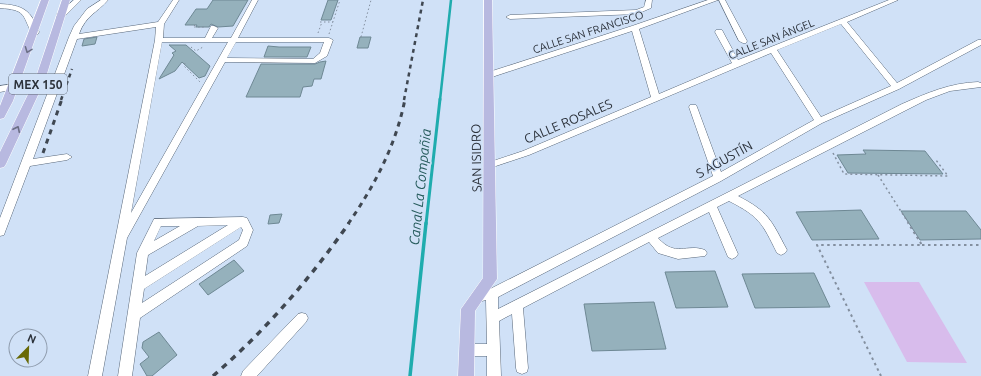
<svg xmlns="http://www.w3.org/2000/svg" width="981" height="376" viewBox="0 0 981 376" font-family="Ubuntu,sans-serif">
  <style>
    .green { fill: #d8bcec }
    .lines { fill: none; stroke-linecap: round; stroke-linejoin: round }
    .stream-far2 { stroke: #1facae; stroke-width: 2.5 }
    .stream-far1 { stroke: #1facae; stroke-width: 3 }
    .stream { stroke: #1facae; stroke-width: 3.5 }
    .building { fill: #95b1bc; stroke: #6e8894 }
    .minor-casing { stroke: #59687a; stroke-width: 1 }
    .major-casing { stroke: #fff; stroke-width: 1 }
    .path-far2 { stroke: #838f9f; stroke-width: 1; stroke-dasharray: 1.5 2.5; stroke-linecap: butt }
    .path-far1 { stroke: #838f9f; stroke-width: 1.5; stroke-dasharray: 2 3; stroke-linecap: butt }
    .path { stroke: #838f9f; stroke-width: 2; stroke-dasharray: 2.5 3.5; stroke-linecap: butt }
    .minor { fill: #fff; fill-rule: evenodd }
    .major { fill: #b8b9e0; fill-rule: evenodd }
    .rail-far2 { stroke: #3f4751; stroke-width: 2.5; stroke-dasharray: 4 4; stroke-linecap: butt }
    .rail-far1 { stroke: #3f4751; stroke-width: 3; stroke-dasharray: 5 5; stroke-linecap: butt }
    .rail { stroke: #3f4751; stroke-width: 3.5; stroke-dasharray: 6 6; stroke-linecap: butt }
    .oneway { stroke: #6b6f85 }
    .labels { text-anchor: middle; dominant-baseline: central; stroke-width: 3; stroke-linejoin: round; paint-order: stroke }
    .far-street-label { font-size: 11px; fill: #2c323b; stroke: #d0e1f7 }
    .shield { fill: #d0e1f7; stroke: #5d6673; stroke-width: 1 }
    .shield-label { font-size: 12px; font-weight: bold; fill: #2c323b }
    .street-label { font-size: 13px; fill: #2c323b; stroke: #d0e1f7 }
    .water-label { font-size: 14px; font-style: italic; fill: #265b5c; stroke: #d0e1f7 }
  </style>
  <rect width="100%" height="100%" fill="#d0e1f7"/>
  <path class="green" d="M864,282h55l48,81 -60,-1z"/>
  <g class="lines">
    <path class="stream-far2" d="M440,100l11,-100"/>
    <path class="stream-far1" d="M426,224l14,-125"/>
    <path class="stream" d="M410,376l16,-153"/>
  </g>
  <path class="building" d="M213,0h35l-15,26 -15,1 -7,-3 -2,3h-13l1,-2h-12l11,-16h11z
    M328,0h10l-7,20h-10z
    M97,37l-2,7 -13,2 2,-7z
    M360,37h11l-3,11h-11z
    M169,45h17l24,21 -5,10 -6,2 -17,-16 -7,9 -16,8 15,-24 -2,-2 4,-2z
    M268,46l11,1h32l-4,10h-43z
    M326,61l-5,18h-7l-2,7 -9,1 -3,10h-54l15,-33h54l5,-2z
    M863,150l62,1 18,23 -95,-1 -11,-18 29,-1z
    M861,210l18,29 -67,1 -16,-28z
    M901,211h65l15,19v9l-61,1z
    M282,214l-3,9 -11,1 2,-9z
    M234,260l10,11 -36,24 -9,-11z
    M715,271l13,36 -52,1 -11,-36z
    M814,273l16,34 -75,1 -13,-34z
    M654,302l12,47 -74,2 -8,-47z
    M159,332l18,23 -25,21h-5l-7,-12 9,-7 -7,-9 1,-6z"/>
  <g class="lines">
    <g class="minor-casing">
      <path id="minor" d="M74,0h7l-18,18h-6v-4z
        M101,0h7c-11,13 -22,15 -29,34l79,-12 15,-22h6l-15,24 -1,14h42l6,-12h3l4,2 -6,10h19l21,-38h6l-20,38h91l4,2 -6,16 -12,7 -90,-1 -98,176 -25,138h-14l67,-336 1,-13 -79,12 -44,120 34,-5 5,3 -5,3 -37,6 -25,66 -1,3 -4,1v-18l69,-181 5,-11 13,-17zM162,42h66l-97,171zM236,42h88l-4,11 -7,6 -86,-1z
        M646,0h6l-1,8 -14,6 -127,5 -4,-2 4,-2 126,-5 8,-3z
        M708,0h10l-79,29 20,65 73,-31 -17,-31 1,-2h6l16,30 151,-60h9l-51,22 50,61 81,-43h3v5l-82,44 -77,34 -101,58 -223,116v12l404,-205c25,-11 48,-21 76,-22l3,1v4l-31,4 -24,9 -188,96c31,16 33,24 49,54l-2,3 -4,2 -4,-2c-15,-30 -17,-36 -48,-52l-12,6 21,47 -2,3 -4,2 -4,-2 -19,-45 -51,26c18,20 28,5 47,12l2,3 -2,3 -27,3 -20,-6 -9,-11 -126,66 5,60 -1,4 -5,2 -5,-2 -1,-4 -4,-54 -13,7 2,55h-14v-20h-20l-4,-2 -2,-4 2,-4 4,-2h20l-1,-44 -8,2 -4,-1 -2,-4 2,-4 16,-4 223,-113 -24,-69 1,-2h6l1,2 24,65 93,-52 -43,-67 -242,102 -39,13 -5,-3 2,-2 36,-12 128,-54 -19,-66 -140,46h-6l-1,-2 1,-2 146,-47zM841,24l50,62 -70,31 -44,-67z
        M719,0h6l22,41 -1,2h-3l-4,-2z
        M0,4c23,1 31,6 39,28l-1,2h-6c-10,-20 -6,-24 -32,-26z
        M13,84l4,3 -1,2 -16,3v-6z
        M243,217l4,1 6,12 -6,16 -107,72 -8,58h-14l19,-123 17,-34zM228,225l-83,51 3,-21 50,-29zM161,226h19l-26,15zM241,227l2,3 -4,10 -97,63 2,-14z
        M302,313l4,1 2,4 -2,4 -49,54h-16l2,-5 55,-57z"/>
    </g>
    <g class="major-casing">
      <path id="major" d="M41,0h8l-36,101 -9,17 -4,1v-13z
        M62,0h8l-25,80 -39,84 -2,3 -4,1v-16l35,-72z
        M484,0h8l5,279 -22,32 -1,65h-16l3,-67 22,-31z"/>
    </g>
    <path class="path-far2" d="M320,22h13
      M195,25l-2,2h11
      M318,33l4,-11
      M329,34l11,-34
      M361,37l10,-37
      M191,47l5,4 7,-4
      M185,63l-1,3 16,16"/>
    <path class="path-far1" d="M833,153l11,21 104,2 -12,-16
      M878,175l31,49"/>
    <path class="path" d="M922,245h59
      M881,376l-64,-131h105l-14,-22"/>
    <use href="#minor" class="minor"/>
    <use href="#major" class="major"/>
    <path class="rail-far2" d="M61,100l11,-31
      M404,100l19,-100"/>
    <path class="rail-far1" d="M43,153l19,-54
      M348,224c27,-39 48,-79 57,-125"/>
    <path class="rail" d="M213,376c52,-45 97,-97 136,-153"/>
  </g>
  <defs><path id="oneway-chevron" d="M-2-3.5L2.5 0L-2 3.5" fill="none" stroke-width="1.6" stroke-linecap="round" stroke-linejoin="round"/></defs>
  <g class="oneway">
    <use href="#oneway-chevron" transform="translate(28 50) rotate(111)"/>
    <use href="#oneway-chevron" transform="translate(17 129) rotate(-65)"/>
  </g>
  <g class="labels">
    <g class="far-street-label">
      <text transform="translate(588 32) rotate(-18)">CALLE SAN FRANCISCO</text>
      <text transform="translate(771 39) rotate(-22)">CALLE SAN ÁNGEL</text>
    </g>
    <rect class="shield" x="9" y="74" width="58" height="20" rx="3"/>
    <g class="shield-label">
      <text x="38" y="84">MEX 150</text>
    </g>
    <g class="street-label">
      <text transform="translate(568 121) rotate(-23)">CALLE ROSALES</text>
      <text transform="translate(476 158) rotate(-91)">SAN ISIDRO</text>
      <text transform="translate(724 159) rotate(-29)">S AGUSTÍN</text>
    </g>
    <g class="water-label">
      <text transform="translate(420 187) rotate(-84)">Canal La Compañia</text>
    </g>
  </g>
  <g transform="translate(28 348) rotate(23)"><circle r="19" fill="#d0e1f7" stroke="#8e9bac"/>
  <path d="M0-3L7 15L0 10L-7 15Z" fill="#686906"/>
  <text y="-6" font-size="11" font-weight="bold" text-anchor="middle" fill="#2c323b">N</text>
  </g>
</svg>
